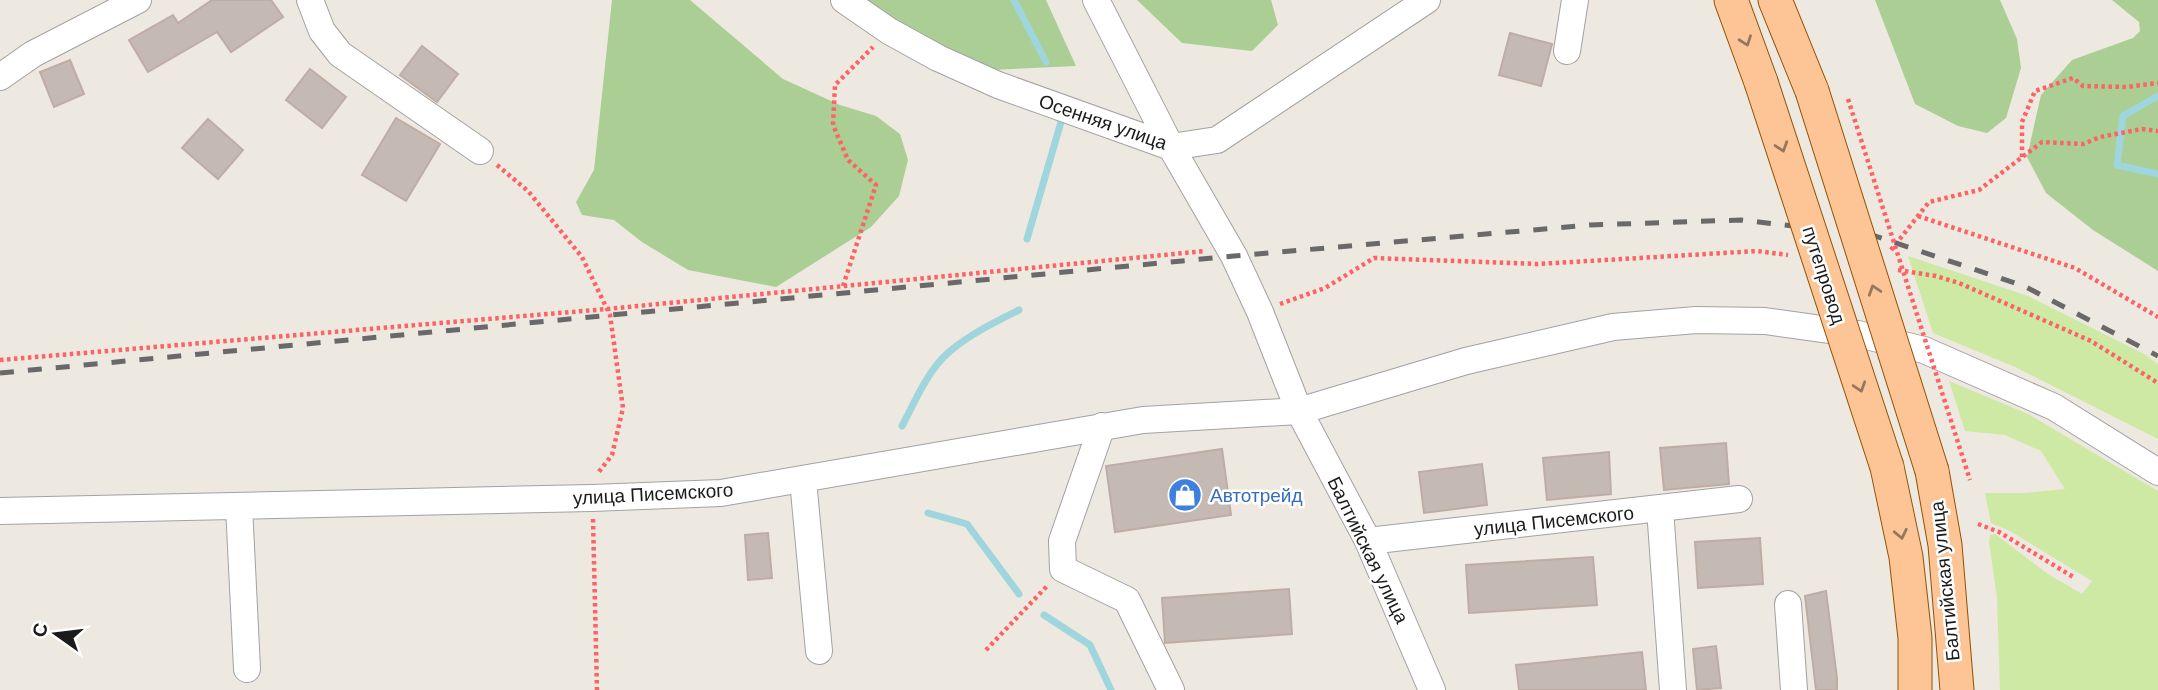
<svg xmlns="http://www.w3.org/2000/svg" width="2158" height="690" viewBox="0 0 2158 690" font-family="Helvetica,sans-serif">
  <style>
    .grass { fill: #cee9a4 }
    .forest { fill: #abce94 }
    .lines { fill: none; stroke-linecap: round; stroke-linejoin: round }
    .stream { stroke: #9fd5dc; stroke-width: 7 }
    .building { fill: #c5b9b4; stroke: #bfaca3; stroke-width: 2 }
    .minor-casing { stroke: #a2a2a2; stroke-width: 28 }
    .major-casing { stroke: #935200; stroke-width: 35 }
    .path { stroke: #fc6364; stroke-width: 4.5; stroke-dasharray: 3.5 3.5; stroke-linecap: butt }
    .minor { stroke: #fff; stroke-width: 26 }
    .major { stroke: #fdc595; stroke-width: 33 }
    .rail { stroke: #696969; stroke-width: 5; stroke-dasharray: 14 14; stroke-linecap: butt }
    .major-bridge-casing { stroke: #935200; stroke-width: 35; stroke-linecap: butt }
    .path-bridge { stroke: #fc6364; stroke-width: 4.5; stroke-dasharray: 3.5 3.5; stroke-linecap: butt }
    .major-bridge { stroke: #fdc595; stroke-width: 33 }
    .oneway { stroke: #97785e }
    .labels { text-anchor: middle; dominant-baseline: central; stroke-width: 5; stroke-linejoin: round; paint-order: stroke }
    .street-label { font-size: 19px; fill: #1b1b1b; stroke: #fff }
    .shop-label { font-size: 19px; fill: #366cbe; stroke: #fff; text-anchor: start }
  </style>
  <rect width="100%" height="100%" fill="#ede8e0"/>
  <path class="grass" d="M1908,256l120,40 118,59 12,9v75l-143,-72 -82,-34z
    M1949,381l79,33 130,77v199h-158l-3,-92 -8,-56 1,-7 5,-1 53,40 34,20 10,-13 -82,-50 -19,-8 -6,-30h40l40,-4 -24,-38 -36,-16 -40,-4z"/>
  <path class="forest" d="M612,0h78l93,79 57,26 36,11 24,18 8,26 -9,36 -28,31 -95,60 -88,-17 -46,-28 -28,-22 -32,-5 -6,-13 18,-32z
    M867,0h179l30,66 -84,4 -99,-49z
    M1137,0h134l7,25 -26,26 -70,-8z
    M1875,0h125l17,39 4,29 -15,50 -19,15 -29,-7 -43,-22z
    M2112,0h46v271l-65,-41 -47,-37 -19,-36 14,-62 31,-35 61,-22 7,-7 -1,-9z"/>
  <g class="lines">
    <path class="stream" d="M1014,0l32,62
      M2158,96l-35,20 -6,49 41,9
      M1027,239l34,-117
      M902,426c13,-24 25,-55 47,-74 21,-18 46,-30 70,-42
      M928,513l39,11 52,70
      M1044,615l46,30 21,45"/>
  </g>
  <path class="building" d="M212,0h59l12,17 -52,35 -14,-20 -69,40 -19,-32 44,-25 5,8z
    M1510,33l42,11 -11,42 -42,-11z
    M422,46l36,28 -21,28 -37,-27z
    M70,60l14,34 -30,13 -14,-35z
    M310,69l36,28 -24,31 -36,-28z
    M396,118l44,26 -34,57 -44,-26z
    M208,119l35,31 -25,29 -36,-31z
    M1726,443l3,41 -65,6 -4,-42z
    M1222,449l9,66 -116,17 -9,-66z
    M1609,452l2,42 -64,6 -4,-42z
    M1482,464l5,41 -63,8 -5,-41z
    M768,533l4,45 -24,2 -3,-45z
    M1760,538l3,46 -65,4 -3,-46z
    M1593,557l4,48 -128,8 -3,-48z
    M1289,589l3,45 -127,9 -3,-45z
    M1826,591l11,87v12h-21l-11,-94z
    M1716,646l5,42 -24,2 -4,-41z
    M1642,652l4,38h-127l-3,-25z"/>
  <g class="lines">
    <g class="minor-casing">
      <path id="minor" d="M310,0l12,31 18,23 140,97
        M844,0l45,31 49,27 60,27 173,62 46,-7 210,-140
        M1096,0l75,147 63,109 26,56 39,99 69,130 64,149
        M1567,51l8,-51
        M0,77l33,-23 105,-54
        M1102,426l-40,115 1,28 64,31 44,90
        M803,480l16,171
        M239,506l8,163
        M1660,509l13,181
        M0,511l592,-13 129,-5 422,-73 156,-9 167,-50 147,-34 83,-7 69,1 93,13 66,16 130,57 104,65
        M1368,541l371,-42
        M1788,604l6,86"/>
    </g>
    <g class="major-casing">
      <path id="major" d="M1731,0l30,82
        M1775,0l37,91
        M1887,467l19,90 9,81v52
        M1932,471l13,74 12,145"/>
    </g>
    <path class="path" d="M2022,157v-35l13,-31 38,-13 10,8 43,1 32,-4
      M497,165l31,26 54,66 28,58 13,93 -11,47 -14,18
      M1918,216l157,52 83,49
      M1891,250l38,-48 50,-12 63,-48 41,2 17,-7 42,-8 16,2
      M1898,270l38,6 23,7 132,58 67,42
      M843,286l33,-101 -28,-25 -15,-35 2,-40 38,-38
      M1280,304l45,-16 49,-30 164,6 219,-13 31,4
      M0,360l607,-51 598,-58
      M593,519l4,171
      M1978,524l21,8 76,46
      M986,650l62,-65"/>
    <use href="#minor" class="minor"/>
    <use href="#major" class="major"/>
    <path class="rail" d="M0,373l1234,-117 356,-31 151,-5 131,15 152,51 134,70"/>
    <g class="major-bridge-casing">
      <path id="major-bridge" d="M1761,82l126,385
        M1812,91l120,380"/>
    </g>
    <path class="path-bridge" d="M1848,99l122,381"/>
    <use href="#major-bridge" class="major-bridge"/>
  </g>
  <defs><path id="oneway-chevron" d="M-2-3.5L2.5 0L-2 3.5" fill="none" stroke-width="1.6" stroke-linecap="round" stroke-linejoin="round" transform="scale(1.75)"/></defs>
  <g class="oneway">
    <use href="#oneway-chevron" transform="translate(1746 41) rotate(70)"/>
    <use href="#oneway-chevron" transform="translate(1782 147) rotate(72)"/>
    <use href="#oneway-chevron" transform="translate(1874 290) rotate(-108)"/>
    <use href="#oneway-chevron" transform="translate(1860 387) rotate(72)"/>
    <use href="#oneway-chevron" transform="translate(1901 534) rotate(78)"/>
  </g>
  <defs>
    <g id="shop-disc" transform="scale(1.75)"><circle r="9.5" fill="#3f7fe0" stroke="#fff"/><path d="M-5-2.5h2.3a2.7 3.5 0 0 1 5.4 0H5L5.5 6h-11ZM-1.5-2.5h3a1.5 2.3 0 0 0-3 0Z" fill="#fff"/></g>
  </defs>
  <g fill-rule="evenodd">
    <use href="#shop-disc" x="1185" y="495"/>
  </g>
  <g class="labels">
    <g class="street-label">
      <text transform="translate(1103 122) rotate(19)">Осенняя улица</text>
      <text transform="translate(1824 275) rotate(72)">путепровод</text>
      <text transform="translate(653 494) rotate(-3)">улица Писемского</text>
      <text transform="translate(1554 521) rotate(-6)">улица Писемского</text>
      <text transform="translate(1368 550) rotate(64)">Балтийская улица</text>
      <text transform="translate(1945 581) rotate(-96)">Балтийская улица</text>
    </g>
    <g class="shop-label">
      <text x="1210" y="495">Автотрейд</text>
    </g>
  </g>
  <g transform="translate(56 634) rotate(284)" stroke="#ffffff" stroke-width="5" paint-order="stroke">
  <path d="M0-5L12 26L0 18L-12 26Z" fill="#1b1b1b"/>
  <text y="-10" font-size="19" font-weight="bold" text-anchor="middle" fill="#1b1b1b">С</text>
  </g>
</svg>
